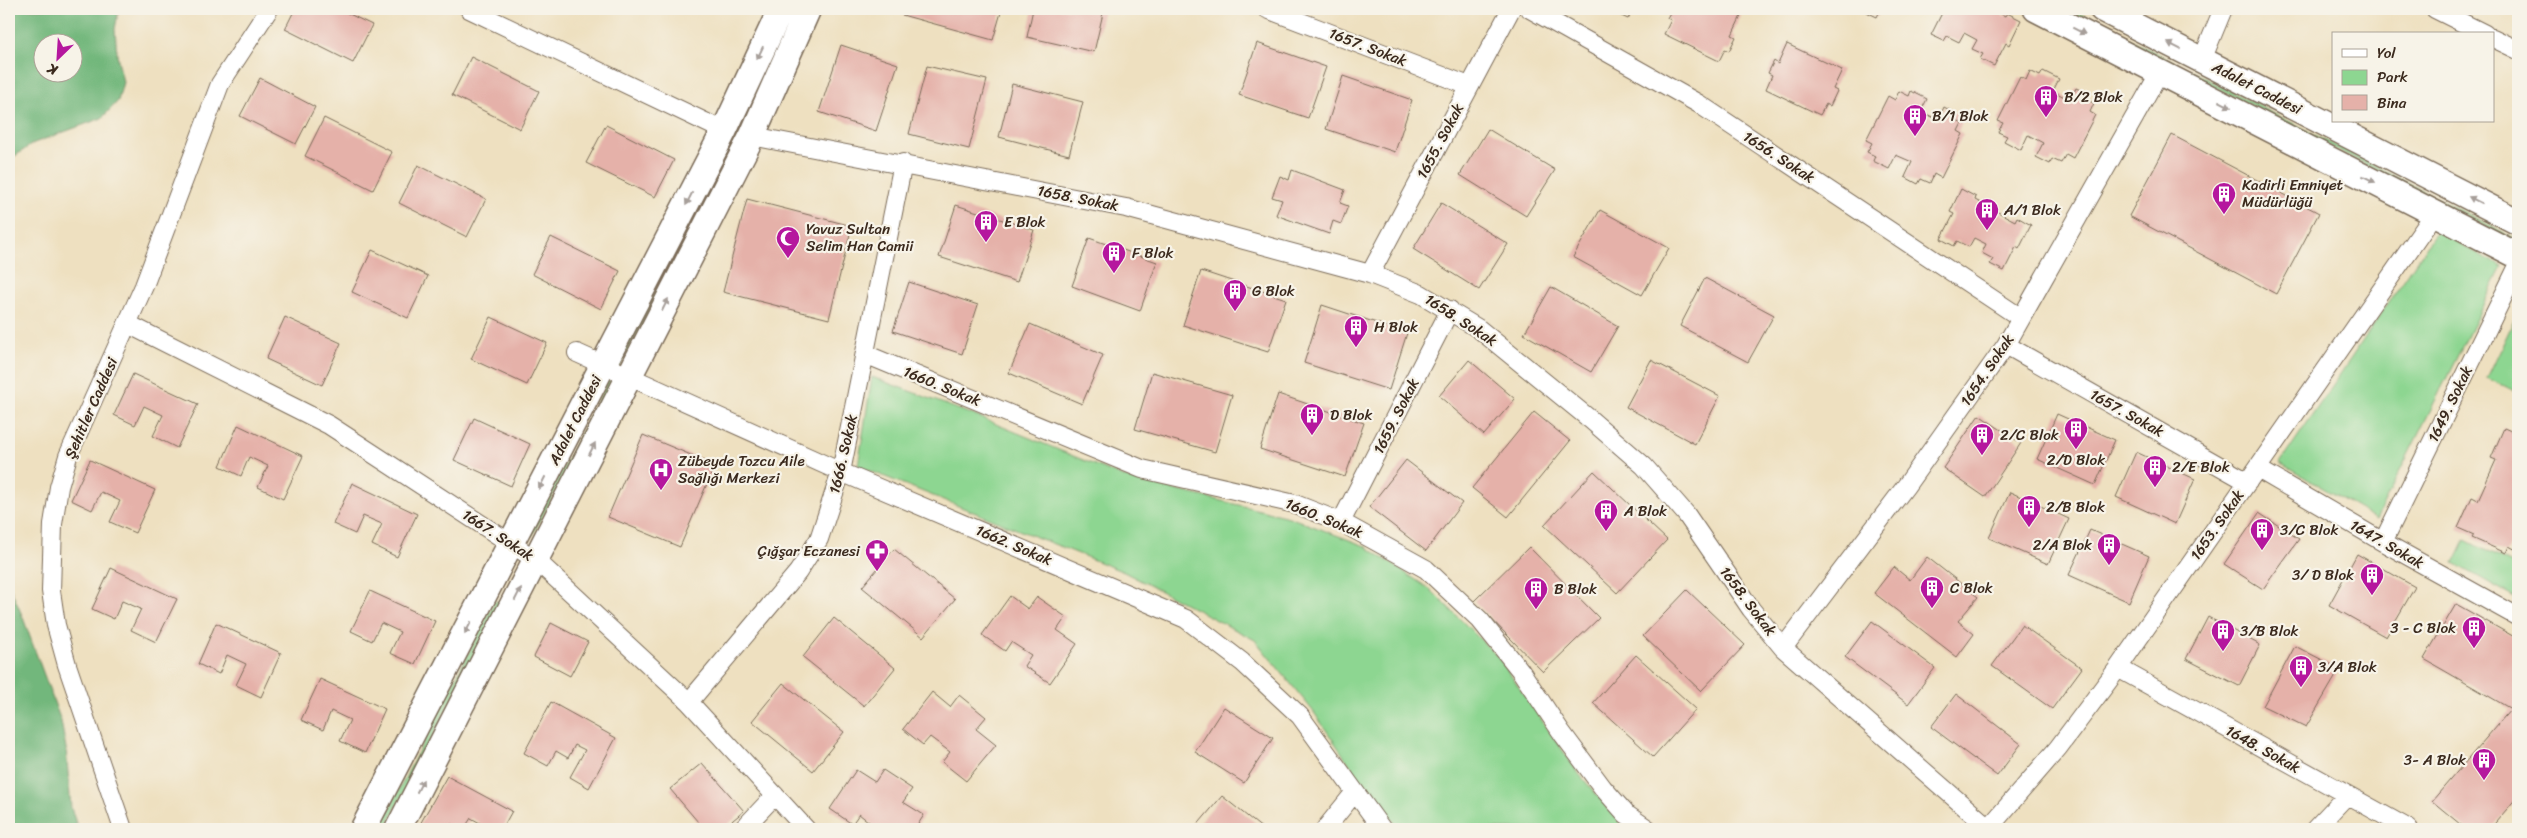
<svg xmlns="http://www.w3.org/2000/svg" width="2527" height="838" viewBox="0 0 2527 838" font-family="Sriracha,sans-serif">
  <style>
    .green { fill: #8dd691; stroke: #648058 }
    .forest { fill: #72b77b; stroke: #56704c; fill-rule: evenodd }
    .building { fill: #e5b1a9 }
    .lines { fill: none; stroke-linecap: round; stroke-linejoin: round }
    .street-casing { stroke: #7a6a57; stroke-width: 20 }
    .secondary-casing { stroke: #7a6a57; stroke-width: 28 }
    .street { stroke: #fff; stroke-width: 18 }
    .secondary { stroke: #fff; stroke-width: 25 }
    .oneway { fill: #a79f9a }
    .labels { text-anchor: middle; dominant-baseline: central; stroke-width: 4.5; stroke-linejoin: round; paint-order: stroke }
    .street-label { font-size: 15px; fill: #3b2a1e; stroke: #f7f3e8 }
    .poi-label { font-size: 15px; fill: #3b2a1e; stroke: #f7f3e8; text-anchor: start }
  </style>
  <rect width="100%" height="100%" fill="#f7f3e8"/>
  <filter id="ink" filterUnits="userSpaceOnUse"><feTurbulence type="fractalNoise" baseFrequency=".02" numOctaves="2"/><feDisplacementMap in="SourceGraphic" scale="10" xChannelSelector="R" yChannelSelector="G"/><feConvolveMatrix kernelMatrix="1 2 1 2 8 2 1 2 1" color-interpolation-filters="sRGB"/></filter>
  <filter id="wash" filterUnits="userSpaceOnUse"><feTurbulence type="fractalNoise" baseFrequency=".0096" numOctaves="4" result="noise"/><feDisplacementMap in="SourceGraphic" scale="20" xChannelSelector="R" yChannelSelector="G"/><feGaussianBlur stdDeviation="1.12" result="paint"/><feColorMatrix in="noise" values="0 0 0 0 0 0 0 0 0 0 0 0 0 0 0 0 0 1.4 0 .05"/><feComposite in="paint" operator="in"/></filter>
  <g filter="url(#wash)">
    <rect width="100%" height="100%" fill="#eee0c0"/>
    <path class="green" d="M2064,9h8l446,231v3z
      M716,173l4,2 -188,361 -3,-3z
      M2437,231l65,36 -126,252 -96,-56z
      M2518,312v81l-31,-15z
      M872,377l107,40 150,62 160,38 76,29 66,44 67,67 81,117 47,55h-226l-30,-35 -57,-83 -58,-71 -131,-68 -266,-106z
      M2465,540l53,27v32l-64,-36z
      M495,601l6,1 -116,227h-6z"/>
    <path class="forest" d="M9,9h110l-4,20 2,26 6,27 -5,19 -16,17 -68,25 -25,17zM42,42h30v30h-30z
      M9,585l13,30 39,106 5,27 5,60 7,21h-69z"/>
    <g id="blocks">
      <path class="building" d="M295,9h44l33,16 -19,38 -68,-34z
        M904,9h98l-9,31 -91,-25z
        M1033,9h71l-10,43 -67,-15z
        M1606,9h27l-5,10z
        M1672,9h54l15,7 -9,19 4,2 -7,14 -4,-2 -6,12 -55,-27 7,-14 -4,-2z
        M1860,9h21l-4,8z
        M1944,9h47l14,7 2,-3 14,7 -12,25 -3,-2 -12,23 -14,-7 3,-5 -11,-5 5,-9 -13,-7 -5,9 -12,-6 -3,5 -13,-6z
        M1257,43l69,24 -18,51 -69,-23z
        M1787,44l55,26 -9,19 4,2 -7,15 -4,-2 -6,11 -54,-26 6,-14 -4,-2 6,-12 4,3z
        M841,45l57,19 -22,67 -57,-19z
        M471,57l68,34 -19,38 -68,-34z
        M927,66l60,14 -18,69 -60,-15z
        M2030,71l10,5 3,-5 16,8 -6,12 17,9 6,-12 13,6 -3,6 8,3 -4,9 5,3 -22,43 -7,-4 -5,9 -9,-4 -2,5 -14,-7 7,-14 -15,-8 -7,15 -17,-9 3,-5 -9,-4 5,-9 -5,-2 22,-44 6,3z
        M1343,76l69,24 -17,52 -69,-23z
        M260,78l55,29 -19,37 -56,-28z
        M1012,84l71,18 -14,53 -70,-18z
        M1899,91l10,5 2,-5 16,8 -6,12 17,9 6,-13 13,7 -2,5 7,4 -4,8 5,3 -22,44 -7,-4 -4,9 -9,-4 -3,5 -13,-7 7,-15 -16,-7 -7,14 -16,-8 2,-5 -8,-4 5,-9 -6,-3 22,-44 7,4z
        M324,118l68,34 -19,38 -68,-34z
        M606,125l68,35 -19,37 -69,-34z
        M1488,129l67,41 -29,46 -66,-41z
        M2172,135l147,78 -43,81 -147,-78z
        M418,165l68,34 -19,38 -68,-34z
        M1292,170l53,20 -5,13 8,3 -7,18 -8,-3 -4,13 -53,-19 6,-15 -10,-3 8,-21 9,4z
        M1961,189l15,8 -1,3 40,21 2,-4 14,8 -12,24 -3,-2 -12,24 -14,-7 3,-5 -11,-6 4,-9 -12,-6 -5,9 -12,-6 -3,5 -13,-7 13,-25 -4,-2z
        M747,199l105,27 -23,93 -106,-27z
        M1441,203l67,41 -29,46 -66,-41z
        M956,205l78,25 -17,52 -78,-25z
        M1600,210l69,38 -27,47 -69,-38z
        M551,237l69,34 -19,38 -69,-35z
        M1089,238l68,24 -17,49 -68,-25z
        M372,250l56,26 -20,42 -56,-26z
        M1201,271l85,28 -18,53 -85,-27z
        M1705,278l69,37 -26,47 -68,-36z
        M909,282l69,23 -16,49 -69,-23z
        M1551,287l67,39 -27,46 -67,-38z
        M1322,305l85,28 -18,57 -85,-27z
        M285,317l56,26 -19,42 -56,-26z
        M491,317l56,26 -20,42 -56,-26z
        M1030,324l73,31 -21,49 -73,-31z
        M1469,360l46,39 -31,36 -45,-39z
        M1651,360l69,36 -25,48 -69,-37z
        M1152,372l80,23 -17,57 -80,-23z
        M133,374l65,30 -21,44 -24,-12 10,-21 -19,-9 -9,19 -21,-10z
        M1278,394l86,29 -19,54 -85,-28z
        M1534,412l36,29 -62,76 -36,-29z
        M2057,414l58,26 -20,45 -58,-26z
        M1979,415l42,28 -36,54 -42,-29z
        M474,418l56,26 -19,42 -57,-26z
        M238,425l65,31 -20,43 -25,-12 10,-21 -19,-9 -8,19 -21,-10z
        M2504,428l14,6v117l-9,-5 -3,7 -34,-15 2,-3 -16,-7 14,-31 6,3 18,-40 -5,-2z
        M643,435l72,30 -35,82 -72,-30z
        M2136,452l59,27 -20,45 -59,-27z
        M90,460l65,30 -20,43 -25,-11 10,-21 -19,-9 -9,18 -21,-10z
        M1406,460l56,43 -36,48 -57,-44z
        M1594,471l73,69 -50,53 -73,-68z
        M352,483l65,31 -20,43 -25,-12 10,-21 -19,-8 -8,18 -22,-10z
        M2010,492l59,27 -21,45 -59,-26z
        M2259,513l40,26 -36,50 -39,-25z
        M2090,530l59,26 -20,46 -60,-27z
        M1529,547l70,71 -56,54 -69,-71z
        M894,549l61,50 -32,38 -61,-50z
        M2357,554l58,33 -29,50 -57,-32z
        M1927,557l51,40 -20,24 16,13 -17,23 -83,-64 20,-26 16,13z
        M111,568l66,31 -21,43 -25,-12 10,-21 -19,-8 -8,18 -22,-10z
        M1687,590l58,55 -44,46 -58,-55z
        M370,591l65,30 -20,43 -25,-11 10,-21 -19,-9 -9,18 -21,-10z
        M1010,596l18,13 9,-12 29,20 -9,13 20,14 -27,39 -26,-17 7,-11 -20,-13 -6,9 -23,-16z
        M2456,604l62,35v157l-28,33h-24l-34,-28 79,-92 -87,-50z
        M2208,617l52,28 -21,41 -53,-27z
        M834,618l61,50 -31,38 -61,-49z
        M1872,621l63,47 -27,36 -63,-47z
        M216,623l65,30 -20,44 -25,-12 10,-21 -19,-9 -8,19 -21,-10z
        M551,623l37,19 -18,34 -36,-19z
        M2022,625l60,43 -30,41 -60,-43z
        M2295,646l45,23 -34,58 -43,-21z
        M1636,655l60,54 -43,48 -60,-54z
        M320,679l65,30 -20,44 -25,-12 10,-21 -19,-9 -8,19 -22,-10z
        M783,683l61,49 -31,39 -61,-50z
        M932,692l18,15 9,-12 27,22 -10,12 20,16 -30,36 -24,-19 8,-10 -20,-15 -7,8 -20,-16z
        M1956,694l65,50 -24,32 -66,-49z
        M551,702l65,36 -27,50 -19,-11 15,-27 -10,-5 -7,13 -12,-7 -8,15 -24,-13z
        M1224,707l49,31 -29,45 -49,-31z
        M702,763l42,48 -22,18h-18l-34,-40z
        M856,770l19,12 8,-12 29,19 -9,13 21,13 -9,14h-37l-19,-15 -7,10 -22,-15z
        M447,776l65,35 -10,18h-25l3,-6 -9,-5 -7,11 -13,-5 -2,5h-24l-6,-3z
        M1222,796l41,33h-69z"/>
    </g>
  </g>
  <g filter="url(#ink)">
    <use href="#blocks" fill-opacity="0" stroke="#7a6a57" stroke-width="1"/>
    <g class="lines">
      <g class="street-casing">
        <path id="street" d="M469,9l255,122
          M1267,9l202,77
          M1530,9l169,95 322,214
          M2435,9l50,25
          M2493,38l25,12
          M2202,60l21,-51
          M752,136l374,72 244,66 51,20 58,35 112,91 53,46 42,48 65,95 32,39 206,180
          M1370,274l141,-265
          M128,324l201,101 207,135 153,142 117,127
          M2006,345l242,137
          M577,353l264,119 345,147 56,43 58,54 82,113
          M865,354l277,115 153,35 46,18 85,47 54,51 40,50 42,63 41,55 23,26 22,15
          M2258,469l125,73 135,75
          M1341,522l109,-212
          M2383,542l135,-276
          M1783,648l123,-162 100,-141 154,-273
          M2118,668l291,161
          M689,702l109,-130 21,-33 22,-67 62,-309
          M123,829l-56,-164 -11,-40 -5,-34 2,-67 6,-37 9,-31 17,-38 59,-132 76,-202 49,-75
          M743,829l32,-34
          M1325,829l30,-37
          M1988,829l70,-81 60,-80 317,-455
          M2315,829l32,-34"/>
      </g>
      <g class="secondary-casing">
        <path id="secondary" d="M2036,9l482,247
          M2102,9l416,213
          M363,829l361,-698 57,-122
          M398,829l354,-693 56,-127"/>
      </g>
      <use href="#street" class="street"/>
      <use href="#secondary" class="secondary"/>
    </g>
    <defs><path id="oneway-solid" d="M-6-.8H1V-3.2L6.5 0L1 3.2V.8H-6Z" transform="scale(1.25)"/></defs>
    <g class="oneway">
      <use href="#oneway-solid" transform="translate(2079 31) rotate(27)"/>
      <use href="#oneway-solid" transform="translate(2174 46) rotate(-153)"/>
      <use href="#oneway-solid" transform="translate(760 53) rotate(115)"/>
      <use href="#oneway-solid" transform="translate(2225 104) rotate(27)"/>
      <use href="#oneway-solid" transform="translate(2369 179) rotate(27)"/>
      <use href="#oneway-solid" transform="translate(689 199) rotate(117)"/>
      <use href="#oneway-solid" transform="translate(2475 200) rotate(-153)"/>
      <use href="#oneway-solid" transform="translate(665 305) rotate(-63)"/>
      <use href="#oneway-solid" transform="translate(592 449) rotate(-63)"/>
      <use href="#oneway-solid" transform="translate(542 483) rotate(117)"/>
      <use href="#oneway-solid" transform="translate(518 594) rotate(-63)"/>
      <use href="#oneway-solid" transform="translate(468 628) rotate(117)"/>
      <use href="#oneway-solid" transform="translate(420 786) rotate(-63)"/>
    </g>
  </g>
  <defs>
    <g id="building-pin" transform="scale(1.25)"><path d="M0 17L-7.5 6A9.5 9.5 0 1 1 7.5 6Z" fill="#b5179e" stroke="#f7f3e8"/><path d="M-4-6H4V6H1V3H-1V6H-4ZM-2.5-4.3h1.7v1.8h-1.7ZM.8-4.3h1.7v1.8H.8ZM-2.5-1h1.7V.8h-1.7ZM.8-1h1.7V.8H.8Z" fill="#fff"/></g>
    <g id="mosque-pin" transform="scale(1.25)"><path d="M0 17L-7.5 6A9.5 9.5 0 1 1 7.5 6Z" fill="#b5179e" stroke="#f7f3e8"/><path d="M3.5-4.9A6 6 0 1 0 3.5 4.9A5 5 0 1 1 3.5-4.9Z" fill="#fff"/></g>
    <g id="hospital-pin" transform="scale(1.25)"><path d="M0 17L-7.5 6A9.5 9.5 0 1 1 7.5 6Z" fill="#b5179e" stroke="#f7f3e8"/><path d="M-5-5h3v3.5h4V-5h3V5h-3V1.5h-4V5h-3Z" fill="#fff"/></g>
    <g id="pharmacy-pin" transform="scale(1.25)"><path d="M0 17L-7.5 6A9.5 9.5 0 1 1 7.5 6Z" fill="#b5179e" stroke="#f7f3e8"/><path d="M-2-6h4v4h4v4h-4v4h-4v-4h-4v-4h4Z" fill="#fff"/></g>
  </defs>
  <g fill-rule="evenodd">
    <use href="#building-pin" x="2046" y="97"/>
    <use href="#building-pin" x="1915" y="116"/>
    <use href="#building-pin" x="2224" y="194"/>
    <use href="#building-pin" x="1987" y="210"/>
    <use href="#building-pin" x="986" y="222"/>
    <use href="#mosque-pin" x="788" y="238"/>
    <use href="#building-pin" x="1114" y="253"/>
    <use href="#building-pin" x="1235" y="291"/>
    <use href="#building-pin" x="1356" y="327"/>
    <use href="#building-pin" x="1312" y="415"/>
    <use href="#building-pin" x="2076" y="429"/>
    <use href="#building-pin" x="1982" y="435"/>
    <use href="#building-pin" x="2155" y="467"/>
    <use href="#hospital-pin" x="661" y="470"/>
    <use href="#building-pin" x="2029" y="507"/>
    <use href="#building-pin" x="1606" y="511"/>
    <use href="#building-pin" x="2262" y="530"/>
    <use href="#building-pin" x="2109" y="545"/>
    <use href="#pharmacy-pin" x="877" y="551"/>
    <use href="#building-pin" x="2372" y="575"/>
    <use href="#building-pin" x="1932" y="588"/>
    <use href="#building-pin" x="1536" y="589"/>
    <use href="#building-pin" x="2474" y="628"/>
    <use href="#building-pin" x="2223" y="631"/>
    <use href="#building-pin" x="2301" y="667"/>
    <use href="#building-pin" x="2484" y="760"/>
  </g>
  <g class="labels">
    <g class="street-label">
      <text transform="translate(1368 47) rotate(21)">1657. Sokak</text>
      <text transform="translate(2257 88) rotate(27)">Adalet Caddesi</text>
      <text transform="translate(1440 141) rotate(-62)">1655. Sokak</text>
      <text transform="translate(1779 157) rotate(33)">1656. Sokak</text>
      <text transform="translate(1078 198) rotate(11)">1658. Sokak</text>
      <text transform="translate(1461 320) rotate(33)">1658. Sokak</text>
      <text transform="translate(1987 370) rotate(-56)">1654. Sokak</text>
      <text transform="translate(942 386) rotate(22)">1660. Sokak</text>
      <text transform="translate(2450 404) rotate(-64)">1649. Sokak</text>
      <text transform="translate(91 408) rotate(-66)">Şehitler Caddesi</text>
      <text transform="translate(2127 413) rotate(29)">1657. Sokak</text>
      <text transform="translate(1396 416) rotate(-63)">1659. Sokak</text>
      <text transform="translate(575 420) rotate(-63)">Adalet Caddesi</text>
      <text transform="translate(843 454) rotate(-77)">1666. Sokak</text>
      <text transform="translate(1324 518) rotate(22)">1660. Sokak</text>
      <text transform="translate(2217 525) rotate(-55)">1653. Sokak</text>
      <text transform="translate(498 535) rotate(33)">1667. Sokak</text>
      <text transform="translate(2387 544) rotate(30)">1647. Sokak</text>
      <text transform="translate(1014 545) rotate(23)">1662. Sokak</text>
      <text transform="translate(1748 601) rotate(53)">1658. Sokak</text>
      <text transform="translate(2263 749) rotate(29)">1648. Sokak</text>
    </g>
    <g class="poi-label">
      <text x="2064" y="97">B/2 Blok</text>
      <text x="1932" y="116">B/1 Blok</text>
      <text x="2242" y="185">Kadirli Emniyet<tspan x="2242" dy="17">Müdürlüğü</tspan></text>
      <text x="2004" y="210">A/1 Blok</text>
      <text x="1004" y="222">E Blok</text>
      <text x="806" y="229">Yavuz Sultan<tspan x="806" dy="17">Selim Han Camii</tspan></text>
      <text x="1132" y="253">F Blok</text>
      <text x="1252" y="291">G Blok</text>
      <text x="1374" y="327">H Blok</text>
      <text x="1330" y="415">D Blok</text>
      <text x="2000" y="435">2/C Blok</text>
      <text x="2076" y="460" text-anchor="middle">2/D Blok</text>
      <text x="678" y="461">Zübeyde Tozcu Aile<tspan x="678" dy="17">Sağlığı Merkezi</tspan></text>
      <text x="2172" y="467">2/E Blok</text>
      <text x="2046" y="507">2/B Blok</text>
      <text x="1624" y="511">A Blok</text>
      <text x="2280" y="530">3/C Blok</text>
      <text x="2092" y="545" text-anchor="end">2/A Blok</text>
      <text x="860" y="551" text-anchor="end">Çığşar Eczanesi</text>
      <text x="2354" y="575" text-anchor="end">3/ D Blok</text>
      <text x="1950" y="588">C Blok</text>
      <text x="1554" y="589">B Blok</text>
      <text x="2456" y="628" text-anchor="end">3 - C Blok</text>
      <text x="2240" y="631">3/B Blok</text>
      <text x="2318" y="667">3/A Blok</text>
      <text x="2466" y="760" text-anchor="end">3- A Blok</text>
    </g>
  </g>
  <rect width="2527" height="838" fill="none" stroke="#f7f3e8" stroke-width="30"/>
  <rect x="2332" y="32" width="162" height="90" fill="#f7f3e8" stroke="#aca397"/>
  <rect x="2342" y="49" width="25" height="8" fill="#ffffff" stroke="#aca397"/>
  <text x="2377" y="58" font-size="15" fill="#3b2a1e">Yol</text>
  <rect x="2342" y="70" width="25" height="15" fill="#8dd691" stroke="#aca397"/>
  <text x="2377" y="82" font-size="15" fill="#3b2a1e">Park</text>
  <rect x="2342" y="95" width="25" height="15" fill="#e5b1a9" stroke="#aca397"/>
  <text x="2377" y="108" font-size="15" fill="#3b2a1e">Bina</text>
  <g transform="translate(58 58) rotate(205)"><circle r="24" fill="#f7f3e8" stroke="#aca397"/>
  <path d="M0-4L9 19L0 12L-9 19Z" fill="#b5179e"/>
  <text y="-8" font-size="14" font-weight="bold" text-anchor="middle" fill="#3b2a1e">K</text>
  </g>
</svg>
